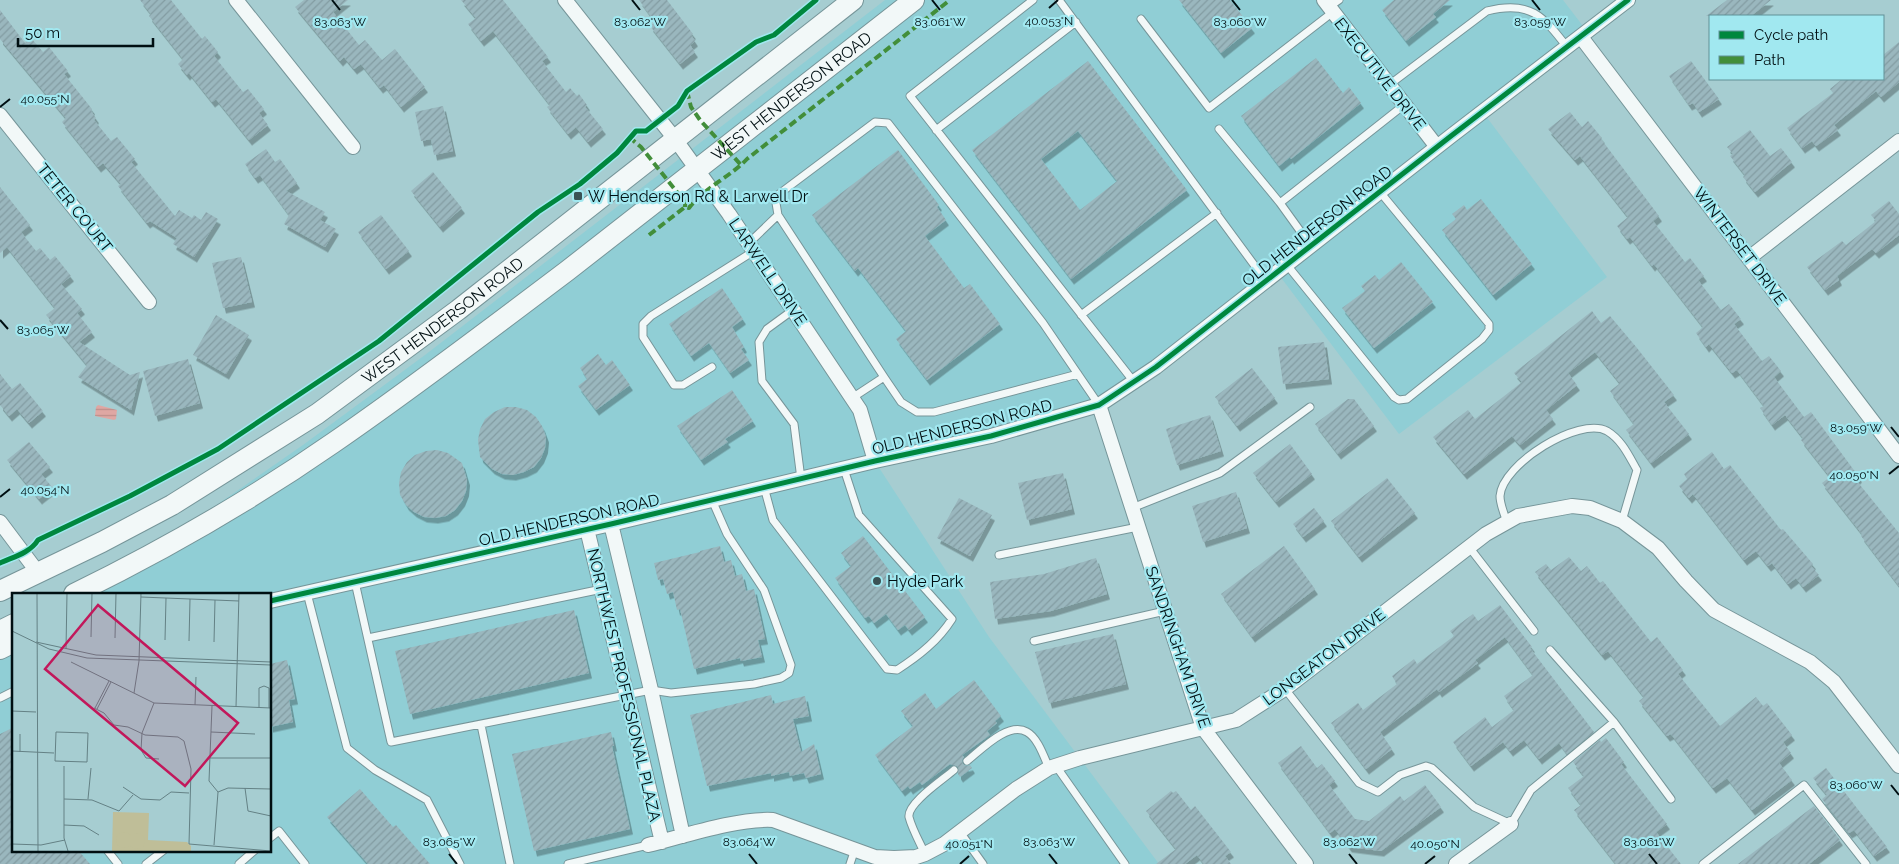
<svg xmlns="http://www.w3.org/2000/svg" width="1899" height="864" viewBox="0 0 1899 864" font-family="Raleway,sans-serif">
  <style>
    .built { fill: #90ced5 }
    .water { fill: url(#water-rules) }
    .building { fill: url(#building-hatch); fill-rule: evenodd; filter: url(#shadow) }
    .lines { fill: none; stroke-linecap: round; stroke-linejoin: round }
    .service-casing { stroke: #769599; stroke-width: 9 }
    .minor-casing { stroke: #769599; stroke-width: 16 }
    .secondary-casing { stroke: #769599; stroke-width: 22 }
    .service { stroke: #f2f8f8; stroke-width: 7 }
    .minor { stroke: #f2f8f8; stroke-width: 14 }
    .secondary { stroke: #f2f8f8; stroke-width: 20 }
    .quiet { stroke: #428e3a; stroke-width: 4; stroke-dasharray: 8 4; stroke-linecap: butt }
    .cycleway-casing { stroke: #a1e8f0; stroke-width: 8 }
    .cycleway { stroke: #00873e; stroke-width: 5 }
    .ticks { fill: none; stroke: #000f12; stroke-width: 2 }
    .poi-dot { fill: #3a5255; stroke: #a1e8f0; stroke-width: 2 }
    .labels { text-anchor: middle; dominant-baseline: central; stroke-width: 4.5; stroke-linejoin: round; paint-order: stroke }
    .street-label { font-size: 16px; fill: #000f12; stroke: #a1e8f0 }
    .poi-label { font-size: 16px; fill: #000f12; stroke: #a1e8f0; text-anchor: start }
    .inset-road { fill: none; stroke: #648185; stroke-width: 1 }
    .view { fill: #c2185b; fill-opacity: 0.15; stroke: #c2185b; stroke-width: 2.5 }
    .inset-edge { fill: none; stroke: #000f12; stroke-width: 2.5 }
    .ticks-label { font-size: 12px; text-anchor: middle; fill: #000f12; stroke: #a1e8f0; stroke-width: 4.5; stroke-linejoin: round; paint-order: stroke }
  </style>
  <defs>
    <pattern id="water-rules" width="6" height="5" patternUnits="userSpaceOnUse" patternTransform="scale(1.25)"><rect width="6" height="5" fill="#dfa7a3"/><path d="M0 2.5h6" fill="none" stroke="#be8f8b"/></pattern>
    <pattern id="building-hatch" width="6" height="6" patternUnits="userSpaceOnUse" patternTransform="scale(1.25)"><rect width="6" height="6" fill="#9ab7be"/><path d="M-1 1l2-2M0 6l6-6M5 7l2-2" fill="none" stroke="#839ca2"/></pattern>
    <filter id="shadow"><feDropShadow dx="3" dy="5.5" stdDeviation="0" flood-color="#0004"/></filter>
  </defs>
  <rect width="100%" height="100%" fill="#a6cdd1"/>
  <path class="built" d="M885,0h678l23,30 -104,81 125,166 -208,157 -123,-163 -160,119 -53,21 -187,52 113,174 170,227h-1159v-233l14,-7v226h256v-256h-196l49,-24 180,-125 122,-90z"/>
  <path class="water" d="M98,405l19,5 -1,9 -2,1 -19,-4 1,-9z"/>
  <path class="building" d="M140,0h31l31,39 3,-3 13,16 -4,4 29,36 5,-3 16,20 -5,4 9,12 -19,15 -33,-41 -4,3 -23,-29 -2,2 -9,-11 5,-5 -34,-43 2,-2z
    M304,0h44l-15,12 26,33 6,-5 17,20 13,-11 30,38 -24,20 -17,-22 -4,3 -19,-24 -7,5 -10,-12 -4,4 -45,-54z
    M461,0h42l45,57 -6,4 24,31 4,-4 7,8 2,-2 8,11 -2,2 18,22 -15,13 -12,-15 -8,7 -21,-27 3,-2 -57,-74 -12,10 -13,-17 8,-6z
    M639,0h28l26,34 -2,1 4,6 -5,4 5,7 -15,12 -30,-38 5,-4z
    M1179,0h51l22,28 -31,25z
    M1394,0h56l-17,14 3,3 -30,24 -24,-31z
    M1727,0h44l-20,16h-45z
    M0,10l25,33 6,-5 12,14 6,-5 19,24 -4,3 28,35 -1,2 5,7 -2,2 17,21 6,-4 18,22 -4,3 44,54 4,-6 13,8 2,-3 7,5 5,-8 12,7 -24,38 -21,-13 4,-6 -27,-17 -3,2 -29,-37 3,-2 -18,-21 -5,4 -36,-45 4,-4 -66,-79z
    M1899,42v40l-18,15 -5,-6 -42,34 4,5 -22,16 -4,-5 -10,7 -15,-20 46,-35 -3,-4 12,-10h41v-24z
    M1316,58l27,35 6,-6 12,16 -70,56 -1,-2 -11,9 -38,-50z
    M1088,61l99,129 -116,89 -99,-129zM1078,131l39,50 -37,29 -39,-51z
    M1691,61l28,38 -20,13 -6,-9 -4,2 -20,-29z
    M443,106l10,45 -19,4 -3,-16 -10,2 -6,-29z
    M1570,112l12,15 6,-6 14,17 -1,1 58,77 -6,5 32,41 5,-4 14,18 -6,4 23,30 8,-6 12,15 -7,5 28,37 7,-5 12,15 -7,6 30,40 7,-5 48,65 -3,3 43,53v53l-38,-50 1,-2 -40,-51 8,-6 -29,-37 2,-2 -18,-23 -13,10 -12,-17 4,-2 -27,-36 -5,3 -23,-29 -3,3 -10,-14 7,-6 -49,-63 -2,2 -22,-29 -3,2 -10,-13 11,-9 -48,-61 -5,4 -27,-31z
    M1750,130l20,26 11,-8 11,14 -37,30 -12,-15 2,-2 -15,-19 3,-2 -6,-7z
    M266,149l9,13 5,-3 17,24 -11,8 39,21 -5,8 16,9 -11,18 -41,-23 5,-9 -29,-40 -5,3 -10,-14z
    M898,150l41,55 -2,2 9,13 -21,16 39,52 6,-4 30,40 -73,56 -31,-41 10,-8 -48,-63 -3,3 -43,-56z
    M433,172l29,36 -22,19 -29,-36z
    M0,187l30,38 -9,7 15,19 4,-3 10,12 5,-4 16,20 -10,8 21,25 -5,4 15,19 -13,10 51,33 10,-3 -9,38 -53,-33 9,-12 -41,-50 9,-7 -48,-61 -7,6z
    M1481,199l51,65 -39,31 -51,-65 14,-11 -4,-5 12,-9 3,5z
    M1889,201l10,13v21l-23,18 -4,-4 -35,27 2,4 -14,10 -18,-23 35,-26 4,4 30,-24 -5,-6z
    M381,215l28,36 -23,18 -28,-37z
    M241,257l11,45 -29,6 -11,-45z
    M1401,262l32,40 -59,46 -32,-40 23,-17 -4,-5 14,-11 4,5z
    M722,288l21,31 -11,8 12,20 -3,2 8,11 -19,13 -21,-30 -18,13 -22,-32z
    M1592,311l9,12 9,-7 27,32 37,47 -10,7 25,32 -38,29 -25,-33 8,-6 -24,-33 9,-7v-2l-24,-30 -27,21 9,12 -31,25 7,9 -33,26 -8,-9 -48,38 -31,-37 35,-27 7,9 47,-37 -8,-9z
    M216,315l33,20 -23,39 -33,-19z
    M1324,342l5,37 -46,5 -5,-37z
    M598,354l8,11 6,-5 18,25 -34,25 -18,-24 9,-7 -7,-11z
    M188,359l12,44 -45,13 -12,-45z
    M1252,368l23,30 -38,28 -22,-29z
    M0,374l12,15 8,-6 23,28 -14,12 -12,-14 -8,7 -9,-11z
    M732,390l21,31 -28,18 3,3 -27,18 -24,-34z
    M1348,399h6l20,27 -36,28 -23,-30z
    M505,407h11l11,3 9,7 6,9 4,11 -1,11 -4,10 -7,9 -10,5 -11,3 -11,-1 -10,-5 -12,-12 -2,-17 2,-11 5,-10 9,-7z
    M1210,415l11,36 -44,14 -11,-36z
    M29,442l21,25 -9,7 12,14 -14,11 -32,-39z
    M1290,444l22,30 -36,28 -23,-29z
    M437,450l11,3 14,10 5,17 -1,11 -4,10 -7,9 -9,6 -11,2 -11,-1 -10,-5 -8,-7 -6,-10 -1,-12 2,-11 6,-10 8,-7 11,-4z
    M1712,452l12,17 6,-4 51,65 2,-1 30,35 -2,2 8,9 -16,12 -7,-9 -8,6 -16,-21 -4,3 -12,-15 -12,9 -51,-66 -4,4 -10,-12 8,-7 -3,-5z
    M1063,473l9,36 -45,11 -9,-37z
    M1387,478l28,35 -56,44 -28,-36z
    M1236,492l11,36 -44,14 -11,-36z
    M959,498l33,17 -22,41 -33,-18z
    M1314,508l10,13 -21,16 -10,-13z
    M863,536l62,81 -16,13 -4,-5 -7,5 -12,-16 -12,9 -5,-7 -4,2 -30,-40 16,-12 -10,-13z
    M720,546l4,16 7,-2 4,16 7,-2 4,17 8,-2 11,50 -7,1 4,17 -21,4 -1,-3 -46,11 -14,-60 -3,1 -4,-18 -6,2 -4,-15 -5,1 -4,-17 46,-11v-1z
    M1284,546l31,43 -63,48 -31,-43z
    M1569,557l12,14 6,-5 13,17 3,-2 48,61 6,-5 26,33 -5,4 42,52 36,-29 7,9 4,-3 25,32 -9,7 8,11 -12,10 13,17 -40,30 -25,-32 -14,10 -42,-54 -4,2 -28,-35 5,-4 -36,-46 -6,4 -67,-83 11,-8 5,6z
    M1096,558l11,36 -56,17 -56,8 -5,-37 54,-8z
    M1500,605l32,42 -2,1 64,84 -27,22 -8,-11 -20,16 -15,-19 -14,11 -7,-9 -32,24 -18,-24 32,-25 7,10 22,-17 -10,-14 29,-21 -28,-38 -30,23 3,3 -39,29 -2,-3 -57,43 12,17 -26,20 -35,-46 27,-20 5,7 34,-26 -5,-8 22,-17 3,5 37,-28 -4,-5 23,-17 5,7z
    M574,610l15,63 -179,41 -15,-63z
    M1113,634l13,50 -77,19 -14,-51z
    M287,660l8,39 -6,1 4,22 -23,5v-63z
    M974,680l27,36 -6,5 2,2 -10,8 3,4 -28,20 2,2 -2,3 1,4 3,2 4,-1 2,3 -12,9 -2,-3v-7l-8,-3 -28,21 -2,-3 -10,7 -2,-3 -6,5 -27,-36 38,-29 -12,-15 24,-18 11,16z
    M771,695l2,9 32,-8 4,20 -16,3 8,33 13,-8 7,30 -15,4 -2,-5 -14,3 -1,-4 -18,4v-3l-64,13 -17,-71z
    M14,727v123h64l12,14h-90v-130z
    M611,732l3,14h-2l18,83 -96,22 -22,-97z
    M1606,738l18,24 -3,2 46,60 -11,8 25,32h-65l-42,-54 7,-5 -13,-17 16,-12 -11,-14 27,-22 1,2z
    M1301,746l16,22 5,-4 13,17 -6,4 26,34 14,2 31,-25 4,5 21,-16 16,22 -60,44 -32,-4 -14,-18 -5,4 -52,-70z
    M1826,768l61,79 -13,9 -20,-26 -5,3 -27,-34 5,-4 -14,-17z
    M360,789l33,38 3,-2 34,39h-62l-41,-47z
    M1171,791l2,2 3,-2 15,19 4,-4 36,46 -6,4 6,8h-27l-7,-9 -12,9h-29l20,-15 -30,-38z
    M1814,806l26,34 -31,24h-71z"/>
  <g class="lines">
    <g class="service-casing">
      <path id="service" d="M1033,0l-123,96 224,286
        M1059,0l207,281
        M1329,7l10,-7
        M1141,19l68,89 124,-96
        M1389,85l98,-74c43,-11 56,5 80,36
        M1219,129l61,74
        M936,130l140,-108
        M778,215l106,162
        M749,243l29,-28 -3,-18 100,-75 13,1 155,200 56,82
        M1311,246l-31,-43 124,-98
        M1287,265l107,132 5,3 8,-1 75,-60 7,-9v-6l-109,-132
        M793,310l-26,19 -8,13 3,39 32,43 7,55
        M1081,315l136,-102
        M712,367l-29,18h-9l-31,-48v-13l8,-8 103,-65
        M852,398l32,-21 17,25 16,10h17l144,-38
        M764,487l9,33 114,149 10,1c22,-14 41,-29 55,-51l-93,-104 -15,-46
        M1132,508l88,-35 90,-66
        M1507,522c-3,-8 -7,-18 -7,-26 2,-32 79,-80 107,-65 15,9 22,25 30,39l-15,51
        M1469,547l65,84
        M999,555l139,-28
        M355,582l36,160 260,-52 20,3 83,-9 27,-6 8,-5 2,-8 -27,-75 -37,-56 -15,-34
        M307,593l40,155 28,22 52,30 33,64
        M368,638l234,-49
        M1034,641l131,-30
        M1550,650l64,72 57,77
        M1285,689l74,94 19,9 22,-17 26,-9 6,2 42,39 37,17 20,-34 83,-68
        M0,698l14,-7
        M481,725l29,139
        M967,761c14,-11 41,-40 60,-29 11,6 17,25 22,36
        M1056,766l69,98
        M960,832l23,32
        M270,838l9,-7 26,33
        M107,850l11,14
        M925,854c-5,-11 -13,-25 -16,-37 -2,-14 35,-38 45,-47
        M146,864l18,-14
        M239,864l16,-14
        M568,864l80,-19
        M850,864l5,-15
        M1703,864l101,-79 62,79"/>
    </g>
    <g class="minor-casing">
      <path id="minor" d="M236,0l117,147
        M565,0l110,139 54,75 131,196 15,51
        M1324,0l113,147
        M1581,37l318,419
        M0,115l149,187
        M1749,258l150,-117
        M1099,405l104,323 103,136
        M0,522l39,52
        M611,524l40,166 32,146
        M587,529l75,313
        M270,601l341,-77 264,-63 116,-25 108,-31 57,-38 295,-231 177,-136
        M648,845c36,-9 90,-27 125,-25l102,37 19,1 22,-1 9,-3 19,-10 72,-55 33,-21 31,-10 156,-38 50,-32 200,-154 32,-18 54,-10 18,2 32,13 36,27 28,33 28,29 96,52 24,20 65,84
        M1456,864l55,-40"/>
    </g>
    <g class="secondary-casing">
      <g id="secondary">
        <path id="s1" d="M0,591l102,-49 70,-37 145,-91 141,-104 395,-310"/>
        <path id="s2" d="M74,594c90,-44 177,-94 259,-151 80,-55 157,-114 234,-172 116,-90 231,-181 347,-271"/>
        <path d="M0,631l14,-7"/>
        <path d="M0,649l14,-7"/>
      </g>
    </g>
    <use href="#service" class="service"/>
    <use href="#minor" class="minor"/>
    <use href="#secondary" class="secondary"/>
    <path class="quiet" d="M687,91l4,16 9,13 41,45
      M629,137l12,10 44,55v5
      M649,235l36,-28 4,1c15,-20 41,-31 58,-49l203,-159"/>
    <g class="cycleway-casing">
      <path id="cycleway" d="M0,563c13,-6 30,-10 38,-23l92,-44 88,-47 161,-108 159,-129 42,-28 37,-31 19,-22h10l32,-25 9,-15 69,-49 18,-7 42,-35
        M270,601l341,-77 264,-63 116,-25 108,-31 57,-38 295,-231 177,-136"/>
    </g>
    <use href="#cycleway" class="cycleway"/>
  </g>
  <path class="ticks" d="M332,0l8,10M632,0l8,10M932,0l8,10M1232,0l8,10M1532,0l8,10M1049,8l9,-8M0,107l10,-8M0,320l8,9M1891,427l8,10M1889,474l10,-8M0,497l10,-8M1891,785l8,10M449,854l8,10M749,854l8,10M1049,854l8,10M1349,854l8,10M1649,854l8,10M960,864l9,-8M1425,864l10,-8"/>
  <g class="poi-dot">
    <rect x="573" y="191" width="10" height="10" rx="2.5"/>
    <circle cx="877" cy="581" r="5"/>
  </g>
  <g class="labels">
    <g class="street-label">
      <text transform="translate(1380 74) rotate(52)">EXECUTIVE DRIVE</text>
      <text stroke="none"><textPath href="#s2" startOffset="875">WEST HENDERSON ROAD</textPath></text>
      <text transform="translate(75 208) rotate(51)">TETER COURT</text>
      <text transform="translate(1317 226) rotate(-38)">OLD HENDERSON ROAD</text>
      <text transform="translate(1740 246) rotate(53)">WINTERSET DRIVE</text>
      <text transform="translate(768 272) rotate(56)">LARWELL DRIVE</text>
      <text stroke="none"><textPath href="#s1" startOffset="520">WEST HENDERSON ROAD</textPath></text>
      <text transform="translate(962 427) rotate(-14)">OLD HENDERSON ROAD</text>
      <text transform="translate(569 520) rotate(-13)">OLD HENDERSON ROAD</text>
      <text transform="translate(1178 647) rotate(71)">SANDRINGHAM DRIVE</text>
      <text transform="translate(1324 657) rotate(-37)">LONGEATON DRIVE</text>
      <text transform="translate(624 685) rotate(77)">NORTHWEST PROFESSIONAL PLAZA</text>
    </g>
    <g class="poi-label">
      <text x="588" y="196">W Henderson Rd &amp; Larwell Dr</text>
      <text x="887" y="581">Hyde Park</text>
    </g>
  </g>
  <g transform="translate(12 593)">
    <rect width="259" height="259" fill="#a6cdd1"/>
    <path d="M101,219l36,1 -1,27 39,2 4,4v5h-79z" fill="#bfbe98"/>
    <path d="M104 247a8 8 0 1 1 16 0a8 8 0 1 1-16 0ZM117 248a8 8 0 1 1 16 0a8 8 0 1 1-16 0Z" fill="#bfbe98"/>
    <path class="inset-road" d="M25,0l1,258M129,4l98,4M0,38l37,18 38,9 184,7M79,44l1,-44M103,45l1,-45M153,47l1,-42M177,48l1,-42M24,49l60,13 175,7M202,49l1,-42M54,56l1,-56M59,69l83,41 117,5M122,100l5,-32 2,-68M142,110l-12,30 -1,17 5,8 13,1M183,112l1,-28M200,113l-3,75 9,11M224,114l3,-114M82,115l10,5 10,12 14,2 17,8 33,2 6,4 7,28 -2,75 82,7M83,115l14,-27M247,115v-20l5,-2 5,2v20M85,116l14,-27M0,118l24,1M44,139l32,1 -1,29 -32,-1zM199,139l44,2M8,141v18M0,158l42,2M198,165h61M52,173v72l4,13M111,194l18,12 19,1 11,-8 18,1M233,195l3,23 23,5M206,199l10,-4 43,1M52,206l28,1 27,11 14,-16M76,206l3,-31M52,232l20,1 15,9M0,251l29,1 24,-5M202,252l4,-53"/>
    <path class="view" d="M86,12l140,118 -53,63 -140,-117z"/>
    <rect width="259" height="259" class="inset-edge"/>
  </g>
  <g class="ticks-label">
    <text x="1049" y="25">40.053°N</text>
    <text x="340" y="26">83.063°W</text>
    <text x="640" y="26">83.062°W</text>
    <text x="1240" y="26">83.060°W</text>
    <text x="1540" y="26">83.059°W</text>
    <text x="940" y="26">83.061°W</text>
    <text x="45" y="103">40.055°N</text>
    <text x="43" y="334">83.065°W</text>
    <text x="1856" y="432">83.059°W</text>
    <text x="1854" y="479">40.050°N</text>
    <text x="45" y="494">40.054°N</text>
    <text x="1856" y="789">83.060°W</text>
    <text x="449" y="846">83.065°W</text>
    <text x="749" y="846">83.064°W</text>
    <text x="1049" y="846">83.063°W</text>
    <text x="1349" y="846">83.062°W</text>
    <text x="1649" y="846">83.061°W</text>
    <text x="969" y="848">40.051°N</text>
    <text x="1435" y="848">40.050°N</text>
  </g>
  <rect x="1709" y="15" width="175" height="65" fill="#a1e8f0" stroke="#619197"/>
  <rect x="1719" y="31" width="25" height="8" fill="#00873e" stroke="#619197"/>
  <text x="1754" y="40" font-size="15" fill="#000f12">Cycle path</text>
  <rect x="1719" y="56" width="25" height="8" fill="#428e3a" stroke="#619197"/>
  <text x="1754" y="65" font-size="15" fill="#000f12">Path</text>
  <path d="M18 38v8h135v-8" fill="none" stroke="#000f12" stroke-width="2.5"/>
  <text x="25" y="38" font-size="15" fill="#000f12" stroke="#a1e8f0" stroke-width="4" paint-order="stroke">50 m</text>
</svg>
